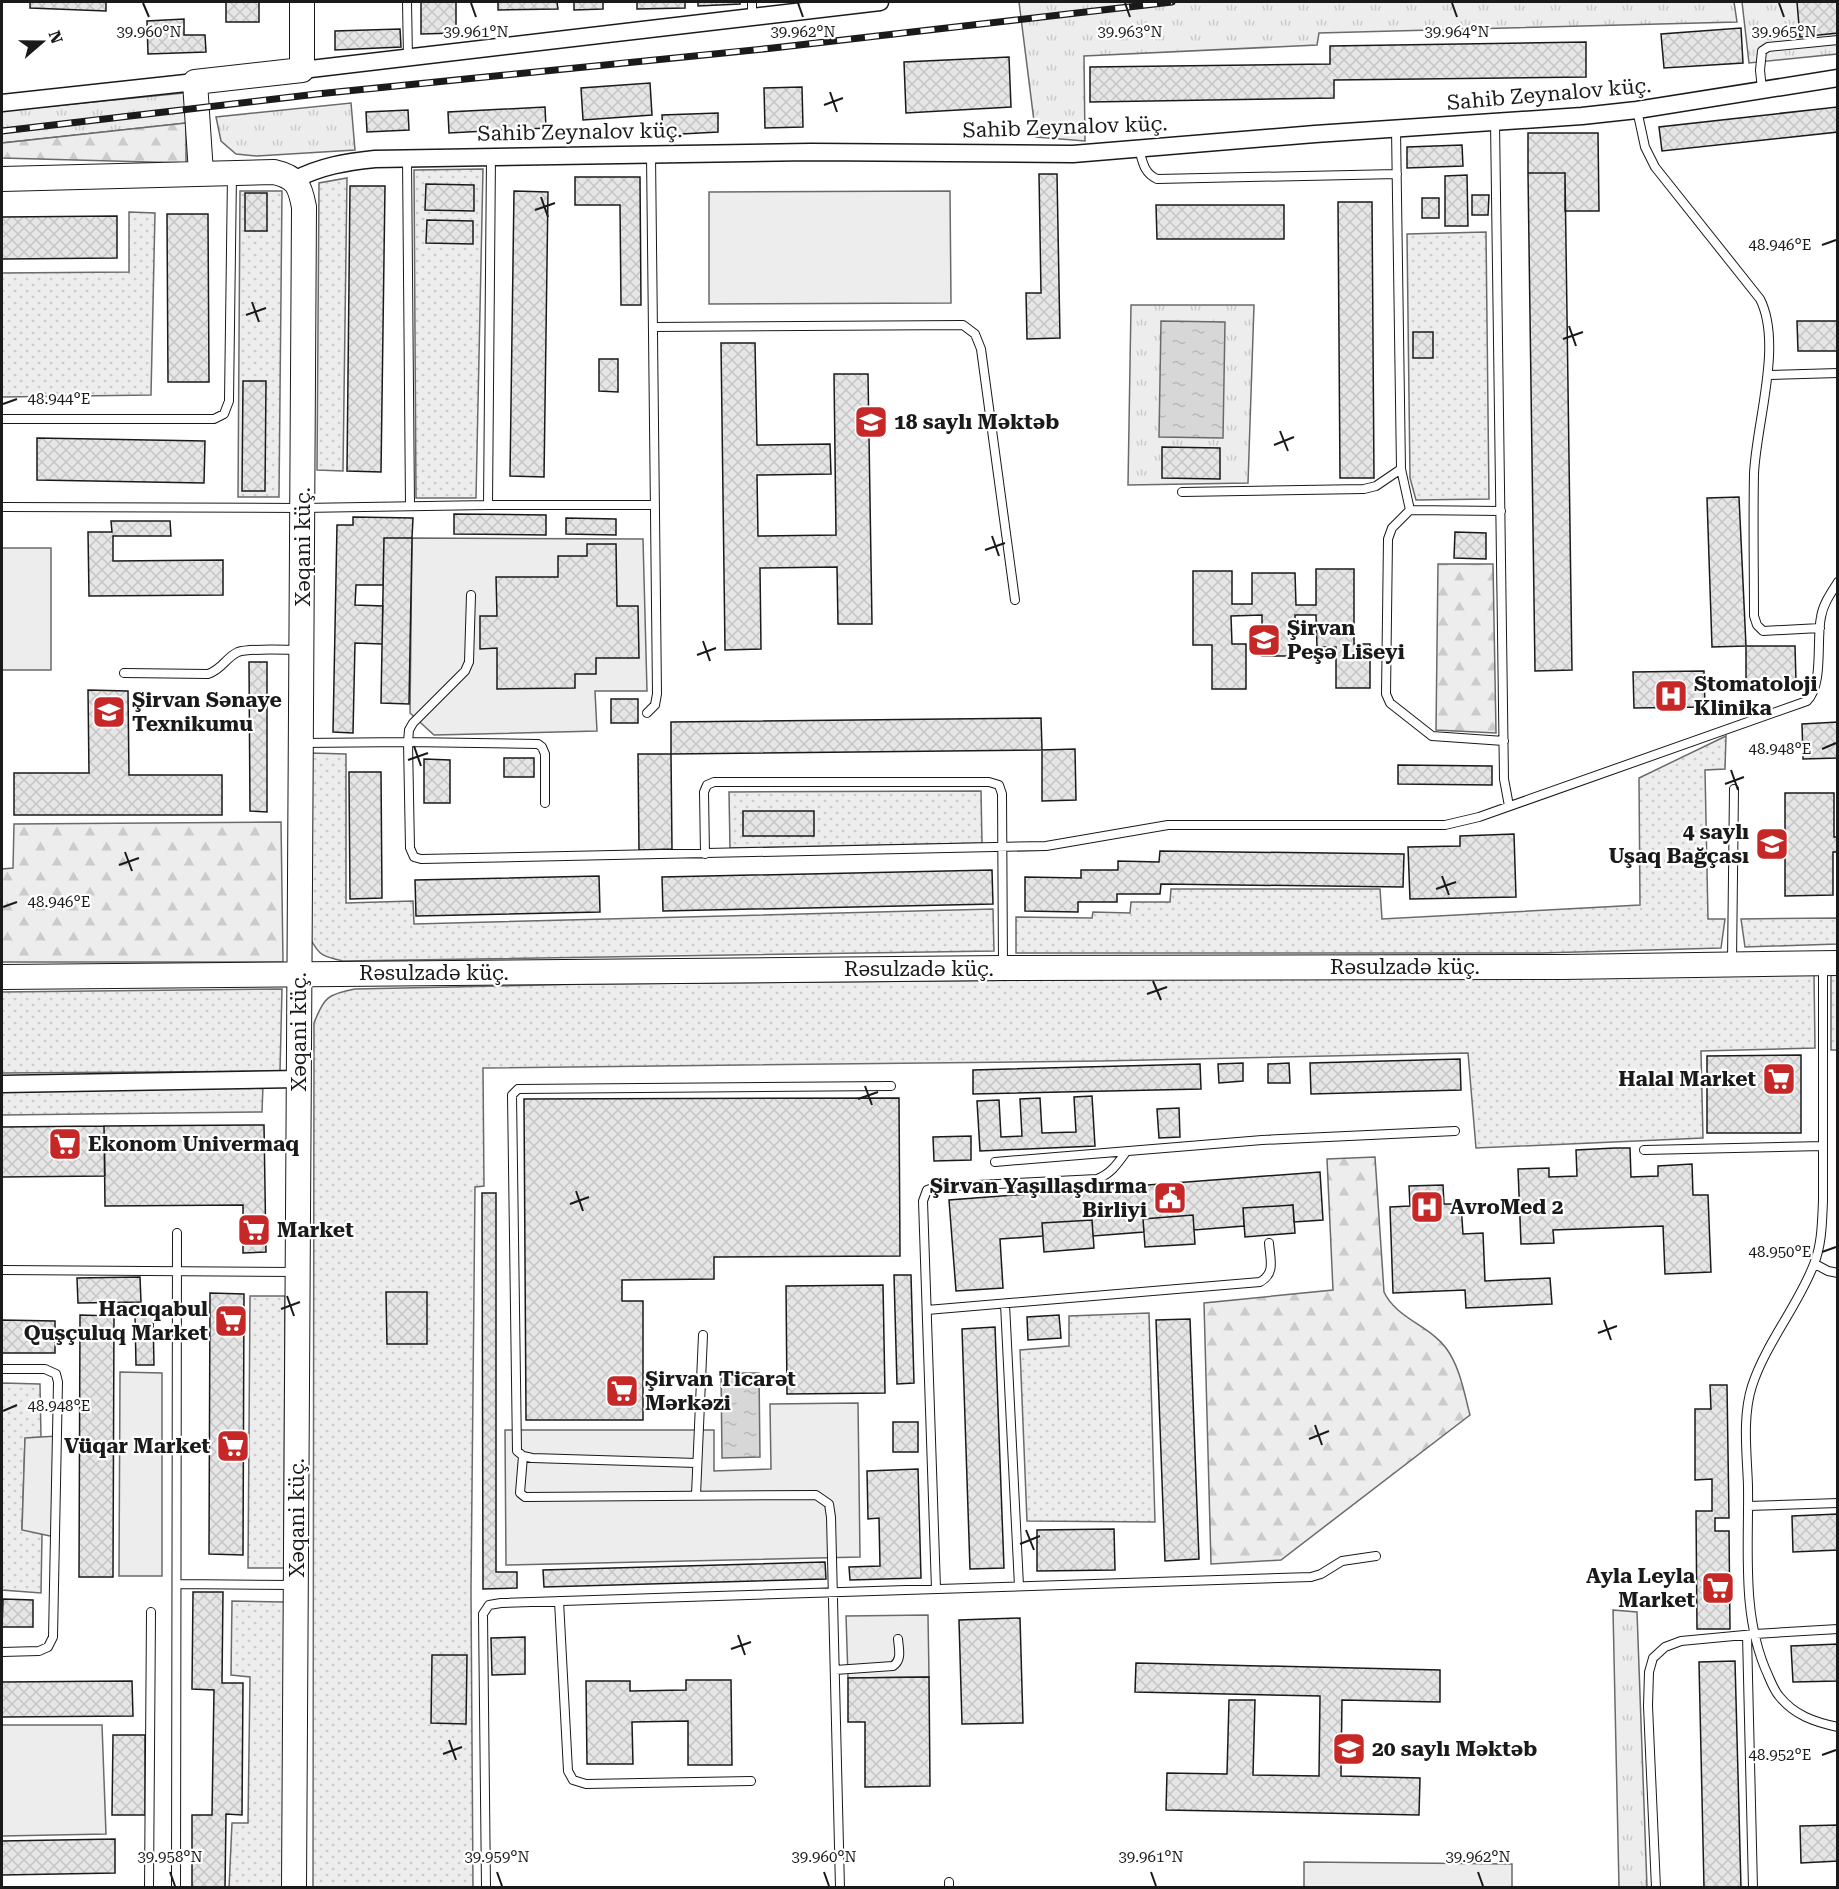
<svg xmlns="http://www.w3.org/2000/svg" width="1839" height="1889" viewBox="0 0 1839 1889" font-family="'Roboto Serif',serif">
  <style>
    .grass { fill: url(#grass-tufts); stroke: #6a6a6a; stroke-width: 1.5 }
    .forest { fill: url(#forest-firs); stroke: #6a6a6a; stroke-width: 1.5 }
    .park { fill: url(#park-dots); stroke: #6a6a6a; stroke-width: 1.5 }
    .built { fill: #ededed; stroke: #6a6a6a; stroke-width: 1.5 }
    .water { fill: url(#water-ripples); stroke: #6a6a6a; stroke-width: 1.5 }
    .building { fill: url(#building-cross-hatch); stroke: #1a1a1a; stroke-width: 1.5 }
    .lines { fill: none; stroke-linecap: round; stroke-linejoin: round }
    .lane-casing { stroke: #1a1a1a; stroke-width: 10 }
    .street-casing { stroke: #1a1a1a; stroke-width: 19 }
    .secondary-casing { stroke: #1a1a1a; stroke-width: 26 }
    .lane { stroke: #fff; stroke-width: 8 }
    .street { stroke: #fff; stroke-width: 16 }
    .secondary { stroke: #fff; stroke-width: 24 }
    .rail-casing { stroke: #1a1a1a; stroke-width: 7 }
    .rail { stroke: #fff; stroke-width: 4.5; stroke-dasharray: 14; stroke-linecap: butt }
    .ticks { fill: none; stroke: #1a1a1a; stroke-width: 2 }
    .labels { text-anchor: middle; dominant-baseline: central; stroke-width: 4.5; stroke-linejoin: round; paint-order: stroke }
    .street-label { font-size: 21px; fill: #1a1a1a; stroke: #fff }
    .poi-label { font-size: 21px; font-weight: bold; fill: #1a1a1a; stroke: #fff; text-anchor: start }
    .ticks-label { font-size: 15px; text-anchor: middle; fill: #1a1a1a; stroke: #fff; stroke-width: 4.5; stroke-linejoin: round; paint-order: stroke }
  </style>
  <defs>
    <pattern id="grass-tufts" width="24" height="20" patternUnits="userSpaceOnUse" patternTransform="scale(1.5)"><rect width="24" height="20" fill="#ededed"/><path d="M3 7l-1-3M5 7V3M7 7l1-3M15 17l-1-3M17 17v-4M19 17l1-3" fill="none" stroke="#cbcbcb"/></pattern>
    <pattern id="forest-firs" width="22" height="20" patternUnits="userSpaceOnUse" patternTransform="scale(1.5)"><rect width="22" height="20" fill="#ededed"/><path d="M5 1l3.5 6h-7zM16 11l3.5 6h-7z" fill="#cbcbcb"/></pattern>
    <pattern id="park-dots" width="8" height="8" patternUnits="userSpaceOnUse" patternTransform="scale(1.5)"><rect width="8" height="8" fill="#ededed"/><path d="M2 2h.1M6 6h.1" fill="none" stroke="#cbcbcb" stroke-width="1.8" stroke-linecap="round"/></pattern>
    <pattern id="water-ripples" width="26" height="14" patternUnits="userSpaceOnUse" patternTransform="scale(1.5)"><rect width="26" height="14" fill="#d7d7d7"/><path d="M2 4q2-2 4 0t4 0M15 11q2-2 4 0t4 0" fill="none" stroke="#b8b8b8"/></pattern>
    <pattern id="building-cross-hatch" width="8" height="8" patternUnits="userSpaceOnUse" patternTransform="scale(1.5)"><rect width="8" height="8" fill="#e6e6e6"/><path d="M0 0l8 8M0 8l8-8" fill="none" stroke="#c5c5c5"/></pattern>
  </defs>
  <rect width="100%" height="100%" fill="#fff"/>
  <path class="grass" d="M1019,2h715l3,20 -418,11 -2,12 -233,11 1,85 -49,-4z
    M1742,2h95v52l-88,9z
    M184,93l2,30 -184,20v-32z
    M351,103l4,47 -98,6 -21,-2 -15,-13 -5,-24z
    M1131,305h123l-6,178 -120,2z
    M1613,1610l24,2 10,275h-28z"/>
  <path class="forest" d="M186,123v40l-184,-5v-15z
    M1438,564h55l3,169 -60,-3z
    M281,822l2,140h-281v-93l11,-1 1,-44z
    M1375,1157l9,135c12,26 46,34 62,56 14,19 18,44 24,67l-189,145 -70,4 -7,-261 129,-13 -6,-131z"/>
  <path class="park" d="M483,169l-7,329h-60l-2,-328z
    M347,178l-4,293 -26,-1 2,-287z
    M240,191h42l-3,306h-41z
    M129,212l26,1 -4,182 -149,2v-124l127,-1z
    M1486,232l3,267 -73,1 -6,-22 -3,-244z
    M1726,736l-1,33 -20,1 3,149h17l-4,29 -180,5h-525v-36l76,1 1,-6 37,1 1,-11h39l1,-13h209l2,30 258,-14 -1,-127z
    M310,753l36,1v149l67,-2 1,23 579,-15 1,42 -651,10c-19,-4 -24,-5 -33,-23z
    M981,791l1,52 -252,5 -1,-56z
    M1837,918v26l-92,3 -4,-28z
    M1831,972h6v78h-6z
    M1814,973l1,75 -114,3 2,87 -227,10 -8,-95 -368,8 -617,7 1,118 -9,1 -4,404 2,296 -160,1 1,-865c10,-26 14,-29 41,-34l233,-5z
    M282,989l-2,82 -278,2v-81z
    M263,1085l-1,27 -260,3v-27z
    M250,1296h35l-1,272h-36z
    M1149,1313l6,209 -128,-1 -7,-171 49,-4v-30z
    M2,1383l38,1 1,53 -16,2 -3,90 20,5 -1,59 -39,-3z
    M232,1601l53,1 -2,285 -54,1 3,-65h16l2,-146 -19,-2z"/>
  <path class="built" d="M950,191l1,112 -242,1v-112z
    M412,538l231,1 4,152h-52l2,40 -163,4 -24,-22z
    M2,548h49v122h-49z
    M120,1372l42,1v203h-43z
    M858,1403l2,154 -354,8 -1,-135h209v41l57,-2 -1,-65z
    M57,1436l-2,101 -33,-7 3,-92z
    M928,1615l1,62 -81,1 -2,-62z
    M2,1725h100l4,109 -104,2z
    M1304,1862l208,2v23h-208z"/>
  <path class="water" d="M1161,321l64,1 -2,116 -64,-1z
    M721,1373h38l1,84 -38,1z"/>
  <path class="building" d="M30,2h76v9l-76,-3z
    M226,2h33v20h-33z
    M421,2h35v31l-35,1z
    M498,2h59l1,7 -60,1z
    M574,2h29v7l-29,1z
    M637,2h48v6l-48,1z
    M698,2h42v2l-42,2z
    M1797,2h41v31l-38,4z
    M184,19v16h21l1,17 -58,2 -1,-33z
    M1741,28l2,35 -79,5 -3,-34z
    M400,29l1,18 -66,3v-19z
    M1586,42v35l-252,3v18l-244,4v-35l240,-3v-18z
    M1009,57l2,50 -105,6 -2,-51z
    M650,83l2,32 -69,5 -2,-32z
    M802,87l1,40 -38,1 -1,-40z
    M545,107l1,21 -97,5 -1,-21z
    M1837,107l1,25 -176,19 -3,-24z
    M408,110l1,20 -42,2 -1,-20z
    M718,113v19l-55,3 -1,-20z
    M1528,133h70l1,78h-34v-38h-37z
    M1462,145l1,21 -56,2v-21z
    M1528,173h37l7,497 -37,1z
    M1039,174h18l3,164 -33,1 -1,-46h15z
    M1467,175l1,51h-23v-50z
    M575,177h65l1,128h-20l-1,-100h-45z
    M426,184l48,1v26l-49,-1z
    M350,186h35l-4,286 -34,-1z
    M514,191l34,1 -4,285 -34,-1z
    M245,193h22v38h-22z
    M1472,195h17l-1,20h-16z
    M1422,198h17v20h-17z
    M1338,202h34l2,276h-34z
    M1156,205h128v34h-127z
    M167,214h41l1,168h-41z
    M117,216v42l-115,1v-42z
    M427,220l46,1v23l-47,-1z
    M1797,321h41v30h-40z
    M1413,332h20v26h-20z
    M721,343h34l2,102 73,-1 1,30 -74,1 1,61 78,-1 -2,-161h34l4,250h-34l-1,-57 -77,1 1,81 -36,1z
    M599,359h19v33l-19,-1z
    M243,381h23l-1,110h-23z
    M37,438l168,3 -1,42 -167,-3z
    M1162,447l58,1v31l-58,-1z
    M1739,497l7,149 -34,1 -5,-149z
    M454,514l92,1v20l-92,-1z
    M353,517l60,1 -1,20h-28l-1,47h-27l-1,20 28,1 -1,38 -27,-1 -2,90 -20,-1 4,-207h16z
    M566,518l50,1v16l-50,-1z
    M111,521h59l1,15h-58v25l110,-1v35l-134,1 -1,-64h24z
    M1455,532l31,1v26l-32,-1z
    M384,538h28l-3,166 -28,-1z
    M587,544h29l1,62h21l1,52h-43v16h-21v14l-78,1v-41l-17,1v-33h17l-1,-39h62v-21h29z
    M1316,569h38v75h16v44h-34v-41h-19l-1,-32h-21v41h-33v-41l-31,1 1,28h14v45h-34v-44h-19v-74h39v33h20v-31h43l1,32h20z
    M1746,646h49l1,35 -50,1z
    M249,662h18v150l-17,-1z
    M1704,671l1,36 -71,1 -1,-36z
    M88,690l40,1 1,84h93v40h-208v-42h75z
    M611,699h27v24h-27z
    M1041,718l1,32 -371,4v-32z
    M1838,722v36l-35,1 -1,-35z
    M1075,749l1,51 -34,1v-51z
    M638,754h33l1,95 -33,1z
    M504,758h30v19h-30z
    M424,759l26,1v43h-26z
    M1398,765l94,1v19l-94,-1z
    M349,772h32l1,126 -32,1z
    M1785,793h49v44h4v15h-5v43l-48,1z
    M743,811h71v25h-71z
    M1514,834l2,63 -106,2 -2,-52 52,-1v-10z
    M1160,851l244,3 -1,33 -242,-3 -1,10h-43v8h-39v10l-53,-1v-34l56,1v-8h37v-9l41,1z
    M992,870l1,34 -330,7 -1,-34z
    M599,876l1,36 -184,4 -1,-36z
    M1801,1055v78h-94v-77z
    M1460,1059l1,31 -150,4 -1,-31z
    M1243,1063v18l-24,2 -1,-19z
    M1289,1063l1,20h-22v-19z
    M1200,1064l1,25 -228,5v-24z
    M1092,1096l3,50 -115,5 -3,-50 22,-1 2,37 21,-1 -2,-37 20,-1 2,35 34,-1 -2,-35z
    M899,1098l1,158 -186,1v22l-92,1v21h21v119h-117l-2,-321z
    M1179,1108l1,29 -21,1 -2,-29z
    M264,1125l2,127 -23,1v-48l-138,1 -1,-80z
    M104,1126l1,50 -103,1v-50z
    M971,1136v24l-37,1 -1,-24z
    M1615,1148h15l1,29 27,-1v-10l34,-2 1,31h15l3,77 -46,2 -2,-48 -110,4 1,13 -33,1 -3,-75 31,-1v9l28,-1 -1,-26z
    M1320,1172l3,48 -29,2 -1,-17 -50,3 1,18 -50,4 -1,-15 -50,4 1,13 -51,4 -1,-16 -50,3 1,13 -43,3 3,49 -47,3 -7,-91z
    M1443,1185l1,19h17l2,30 20,-1 2,48 65,-3 2,26 -86,4 -1,-18 -72,3 -3,-86 20,-1 -1,-20z
    M482,1193h14v379h21v16l-34,1z
    M1293,1205l2,28 -50,4 -2,-29z
    M1193,1215l2,29 -50,3 -2,-28z
    M1092,1220l2,28 -50,4 -2,-29z
    M894,1275h17l3,108 -17,1z
    M140,1277l1,25 -63,1 -1,-25z
    M883,1285l2,108 -98,1 -1,-108z
    M386,1292h41v52h-40z
    M210,1293l34,1 -1,261 -34,-1z
    M80,1315l34,1 -1,261h-34z
    M1059,1315l2,23 -33,2 -1,-23z
    M135,1316h18l1,49h-18z
    M1190,1319l9,240 -34,2 -9,-241z
    M2,1320l53,1v32h-53z
    M995,1327l9,241 -34,1 -8,-240z
    M1710,1385h17l2,133h-14v13h14l1,98h-33l-1,-118h16v-32l-17,1v-71h16z
    M893,1422h25v30h-25z
    M918,1469l3,109 -71,2 -1,-13 31,-1 -1,-48 -11,1 -1,-48z
    M1838,1514v36l-45,2 -1,-36z
    M1114,1529l1,41 -78,1v-41z
    M825,1562l1,17 -282,8 -1,-17z
    M193,1592h30l-1,91h21l-1,132 -16,-1 -1,74h-33v-73h20l2,-125 -22,-1z
    M3,1599l30,1v27h-31z
    M1020,1618l3,105 -61,1 -3,-104z
    M525,1637v37l-33,1 -1,-37z
    M1838,1644v37l-45,1 -2,-36z
    M432,1655h35l-1,69 -35,-1z
    M1735,1661l6,227h-37l-5,-226z
    M1136,1663l304,7v32l-98,-2 -1,76 79,2 -1,37 -253,-5 1,-37 60,1 2,-74h26l-2,75 66,1 1,-80 -185,-4z
    M929,1677l1,109 -65,1v-65h-17v-44z
    M686,1680h45l1,85h-44v-44l-56,1 1,42h-46l-1,-83h44v10l56,-1z
    M132,1681l1,35 -131,1v-35z
    M113,1735h32v80h-33z
    M1838,1825v36l-37,2 -1,-37z
    M115,1839v34l-113,2v-34z"/>
  <g class="lines">
    <g class="lane-casing">
      <path id="lane" d="M407,2l1,56
        M752,2v15
        M1762,90l-2,-20 2,-19 6,-4 70,-7
        M1637,110l8,37 10,20 105,132c23,45 -4,125 -6,175 -1,48 0,95 0,142l3,9 6,6 57,-3
        M1495,122l9,657 5,27
        M1396,129l5,340 9,41
        M1139,149c4,14 5,24 18,30l240,-5
        M407,158l3,348
        M653,327l310,-2 12,9 6,15 34,251
        M1768,375l70,-2
        M2,419h212l10,-5 5,-13 3,-227
        M1182,492l182,-3 12,-3 25,-17
        M488,505l3,-349
        M2,507l300,1 186,-3h167
        M1501,511l-91,-1 -18,18 -4,11 -2,155 4,9 42,33 72,5
        M471,595l-2,67 -4,9 -52,52 -4,7 -1,12 130,2 4,3 3,7v49
        M124,673l84,1c15,-5 17,-16 30,-22 12,-4 47,-2 61,-2
        M647,713l8,-8 2,-11 -6,-540
        M302,743l106,-1 2,106 4,9 7,2 625,-13 122,-21h277l34,-8 328,-116c17,-17 9,-61 14,-84 2,-13 10,-24 17,-35
        M705,854l-1,-62 3,-7 7,-3h275l10,3 3,9 1,173
        M1732,961l2,-172
        M1823,964v237c-1,21 -1,43 -9,63 -16,42 -48,79 -62,122 -10,31 -5,68 -4,100 1,62 -7,131 20,189 3,7 6,15 11,21 15,19 35,26 59,31
        M1644,1150l179,-4
        M995,1162l267,-22 193,-9
        M1815,1264l13,7 10,2
        M2,1270l294,2
        M1005,1304l14,282
        M927,1310l333,-28c16,-9 10,-23 9,-39
        M2,1369h43l11,5 2,8 -5,255 -5,10 -9,4 -37,1
        M523,1456l-3,37 5,4 291,-2 13,9 2,13 9,371
        M697,1463l-165,-5 -9,-2 -6,-5 -5,-356 6,-6 373,-3
        M696,1495l7,-160
        M1748,1506l90,-3
        M177,1584l116,1
        M936,1589l-13,-388 4,-11 9,-3 161,-8c14,-5 21,-16 29,-27
        M559,1601l9,170 5,9 13,4 165,-3
        M1747,1635l6,253
        M835,1670l58,-4c9,-6 6,-16 5,-27
        M949,1882v6
        M149,1888l2,-276
        M176,1888l1,-655
        M486,1888l-3,-274 6,-9 12,-2 810,-26 10,-3 21,-13 34,-5
        M1656,1888l-8,-182 1,-34 4,-14 12,-11 16,-6 74,-7 83,-5"/>
    </g>
    <g class="street-casing">
      <path id="street" d="M302,70l578,-68
        M2,103l193,-21
        M294,180c27,-14 52,-18 81,-21l436,-7 262,2 242,-20 267,-18 55,-6 201,-32
        M2,1084l296,-5"/>
    </g>
    <g class="secondary-casing">
      <path id="secondary" d="M201,173l-6,-91 107,-12v-68
        M2,179l272,-7c23,5 26,14 30,35l-10,1681
        M2,977l1001,-9 559,-1 276,-4"/>
    </g>
    <use href="#lane" class="lane"/>
    <use href="#street" class="street"/>
    <use href="#secondary" class="secondary"/>
    <g class="rail-casing">
      <path id="rail" d="M2,131l315,-37 456,-46 399,-46"/>
    </g>
    <use href="#rail" class="rail"/>
  </g>
  <path class="ticks" d="M143,3l6,14M471,3l5,14M798,3l5,14M1125,3l5,14M1452,3l5,14M1779,3l5,14M830,92l7,20M824,105l19,-7M541,197l7,20M535,210l20,-7M1822,245l14,-5M252,302l7,20M246,315l20,-7M1569,326l7,20M1563,339l20,-7M3,404l14,-5M1280,431l8,20M1274,445l20,-8M992,536l7,20M985,550l20,-7M703,641l7,20M697,655l19,-7M414,746l7,20M1822,749l14,-6M408,760l20,-7M1731,770l7,20M1725,784l19,-7M125,852l7,19M119,865l20,-7M1442,876l7,19M1436,889l20,-7M3,907l14,-5M1153,981l8,19M1147,994l20,-7M865,1086l7,19M858,1099l20,-7M576,1191l7,20M570,1204l19,-7M1822,1252l14,-5M287,1296l7,20M281,1309l19,-7M1604,1320l7,20M1598,1333l19,-7M3,1411l14,-6M1315,1425l7,20M1309,1439l20,-8M1026,1530l8,20M1020,1544l20,-8M738,1635l7,20M731,1649l20,-7M449,1740l7,20M443,1754l19,-7M1822,1755l14,-5M170,1872l5,14M497,1872l5,14M824,1872l5,14M1151,1872l5,14M1478,1872l5,14"/>
  <defs>
    <g id="school-square" transform="scale(1.725)"><rect x="-9" y="-9" width="18" height="18" rx="4" fill="#c62828" stroke="#fff"/><path d="M0-5L7-2L0 1L-7-2ZM-4 1L0 2.5L4 1V4Q0 6-4 4Z" fill="#fff"/></g>
    <g id="university-square" transform="scale(1.725)"><rect x="-9" y="-9" width="18" height="18" rx="4" fill="#c62828" stroke="#fff"/><path d="M0-5L7-2L0 1L-7-2ZM-4 1L0 2.5L4 1V4Q0 6-4 4Z" fill="#fff"/></g>
    <g id="hospital-square" transform="scale(1.725)"><rect x="-9" y="-9" width="18" height="18" rx="4" fill="#c62828" stroke="#fff"/><path d="M-5-5h3v3.5h4V-5h3V5h-3V1.5h-4V5h-3Z" fill="#fff"/></g>
    <g id="supermarket-square" transform="scale(1.725)"><rect x="-9" y="-9" width="18" height="18" rx="4" fill="#c62828" stroke="#fff"/><path d="M-6-5.5h2.5l.6 2H6L4.5 2H-2.5L-4.4-4H-6ZM-1.5 3.2a1.3 1.3 0 1 0 .1 0ZM3 3.2a1.3 1.3 0 1 0 .1 0Z" fill="#fff"/></g>
    <g id="civic-square" transform="scale(1.725)"><rect x="-9" y="-9" width="18" height="18" rx="4" fill="#c62828" stroke="#fff"/><path d="M-.6-6.5H3V-4.5H.6V-3L4-1V1h2V6H-6V1h2V-1L-.6-3ZM-1.2 2.5V6h2.4V2.5Z" fill="#fff"/></g>
  </defs>
  <g fill-rule="evenodd">
    <use href="#school-square" x="871" y="422"/>
    <use href="#university-square" x="1264" y="640"/>
    <use href="#hospital-square" x="1671" y="696"/>
    <use href="#university-square" x="109" y="712"/>
    <use href="#school-square" x="1772" y="844"/>
    <use href="#supermarket-square" x="1779" y="1079"/>
    <use href="#supermarket-square" x="65" y="1144"/>
    <use href="#civic-square" x="1170" y="1198"/>
    <use href="#hospital-square" x="1427" y="1207"/>
    <use href="#supermarket-square" x="254" y="1230"/>
    <use href="#supermarket-square" x="231" y="1321"/>
    <use href="#supermarket-square" x="622" y="1391"/>
    <use href="#supermarket-square" x="233" y="1446"/>
    <use href="#supermarket-square" x="1718" y="1588"/>
    <use href="#school-square" x="1349" y="1749"/>
  </g>
  <g class="labels">
    <g class="street-label">
      <text transform="translate(1549 94) rotate(-5)">Sahib Zeynalov küç.</text>
      <text transform="translate(1065 127) rotate(-2)">Sahib Zeynalov küç.</text>
      <text transform="translate(580 132) rotate(-1)">Sahib Zeynalov küç.</text>
      <text transform="translate(303 547) rotate(-90)">Xəqani küç.</text>
      <text x="1405" y="967">Rəsulzadə küç.</text>
      <text x="919" y="969">Rəsulzadə küç.</text>
      <text x="434" y="973">Rəsulzadə küç.</text>
      <text transform="translate(299 1032) rotate(-90)">Xəqani küç.</text>
      <text transform="translate(297 1518) rotate(-90)">Xəqani küç.</text>
    </g>
    <g class="poi-label">
      <text x="894" y="422">18 saylı Məktəb</text>
      <text x="1287" y="628">Şirvan<tspan x="1287" dy="24">Peşə Liseyi</tspan></text>
      <text x="1694" y="684">Stomatoloji<tspan x="1694" dy="24">Klinika</tspan></text>
      <text x="132" y="700">Şirvan Sənaye<tspan x="132" dy="24">Texnikumu</tspan></text>
      <text x="1749" y="832" text-anchor="end">4 saylı<tspan x="1749" dy="24">Uşaq Bağçası</tspan></text>
      <text x="1756" y="1079" text-anchor="end">Halal Market</text>
      <text x="88" y="1144">Ekonom Univermaq</text>
      <text x="1147" y="1186" text-anchor="end">Şirvan Yaşıllaşdırma<tspan x="1147" dy="24">Birliyi</tspan></text>
      <text x="1450" y="1207">AvroMed 2</text>
      <text x="277" y="1230">Market</text>
      <text x="208" y="1309" text-anchor="end">Hacıqabul<tspan x="208" dy="24">Quşçuluq Market</tspan></text>
      <text x="645" y="1379">Şirvan Ticarət<tspan x="645" dy="24">Mərkəzi</tspan></text>
      <text x="210" y="1446" text-anchor="end">Vüqar Market</text>
      <text x="1695" y="1576" text-anchor="end">Ayla Leyla<tspan x="1695" dy="24">Market</tspan></text>
      <text x="1372" y="1749">20 saylı Məktəb</text>
    </g>
  </g>
  <g class="ticks-label">
    <text x="149" y="37">39.960°N</text>
    <text x="476" y="37">39.961°N</text>
    <text x="803" y="37">39.962°N</text>
    <text x="1130" y="37">39.963°N</text>
    <text x="1457" y="37">39.964°N</text>
    <text x="1784" y="37">39.965°N</text>
    <text x="1780" y="250">48.946°E</text>
    <text x="59" y="404">48.944°E</text>
    <text x="1780" y="754">48.948°E</text>
    <text x="59" y="907">48.946°E</text>
    <text x="1780" y="1257">48.950°E</text>
    <text x="59" y="1411">48.948°E</text>
    <text x="1780" y="1760">48.952°E</text>
    <text x="170" y="1862">39.958°N</text>
    <text x="497" y="1862">39.959°N</text>
    <text x="824" y="1862">39.960°N</text>
    <text x="1151" y="1862">39.961°N</text>
    <text x="1478" y="1862">39.962°N</text>
  </g>
  <rect width="1839" height="1889" fill="none" stroke="#1a1a1a" stroke-width="6"/>
  <g transform="translate(42 42) rotate(70)" stroke="#ffffff" stroke-width="4.5" paint-order="stroke">
  <path d="M0-4.5L10 22L0 15L-10 22Z" fill="#1a1a1a"/>
  <text y="-9" font-size="16" font-weight="bold" text-anchor="middle" fill="#1a1a1a">N</text>
  </g>
</svg>
